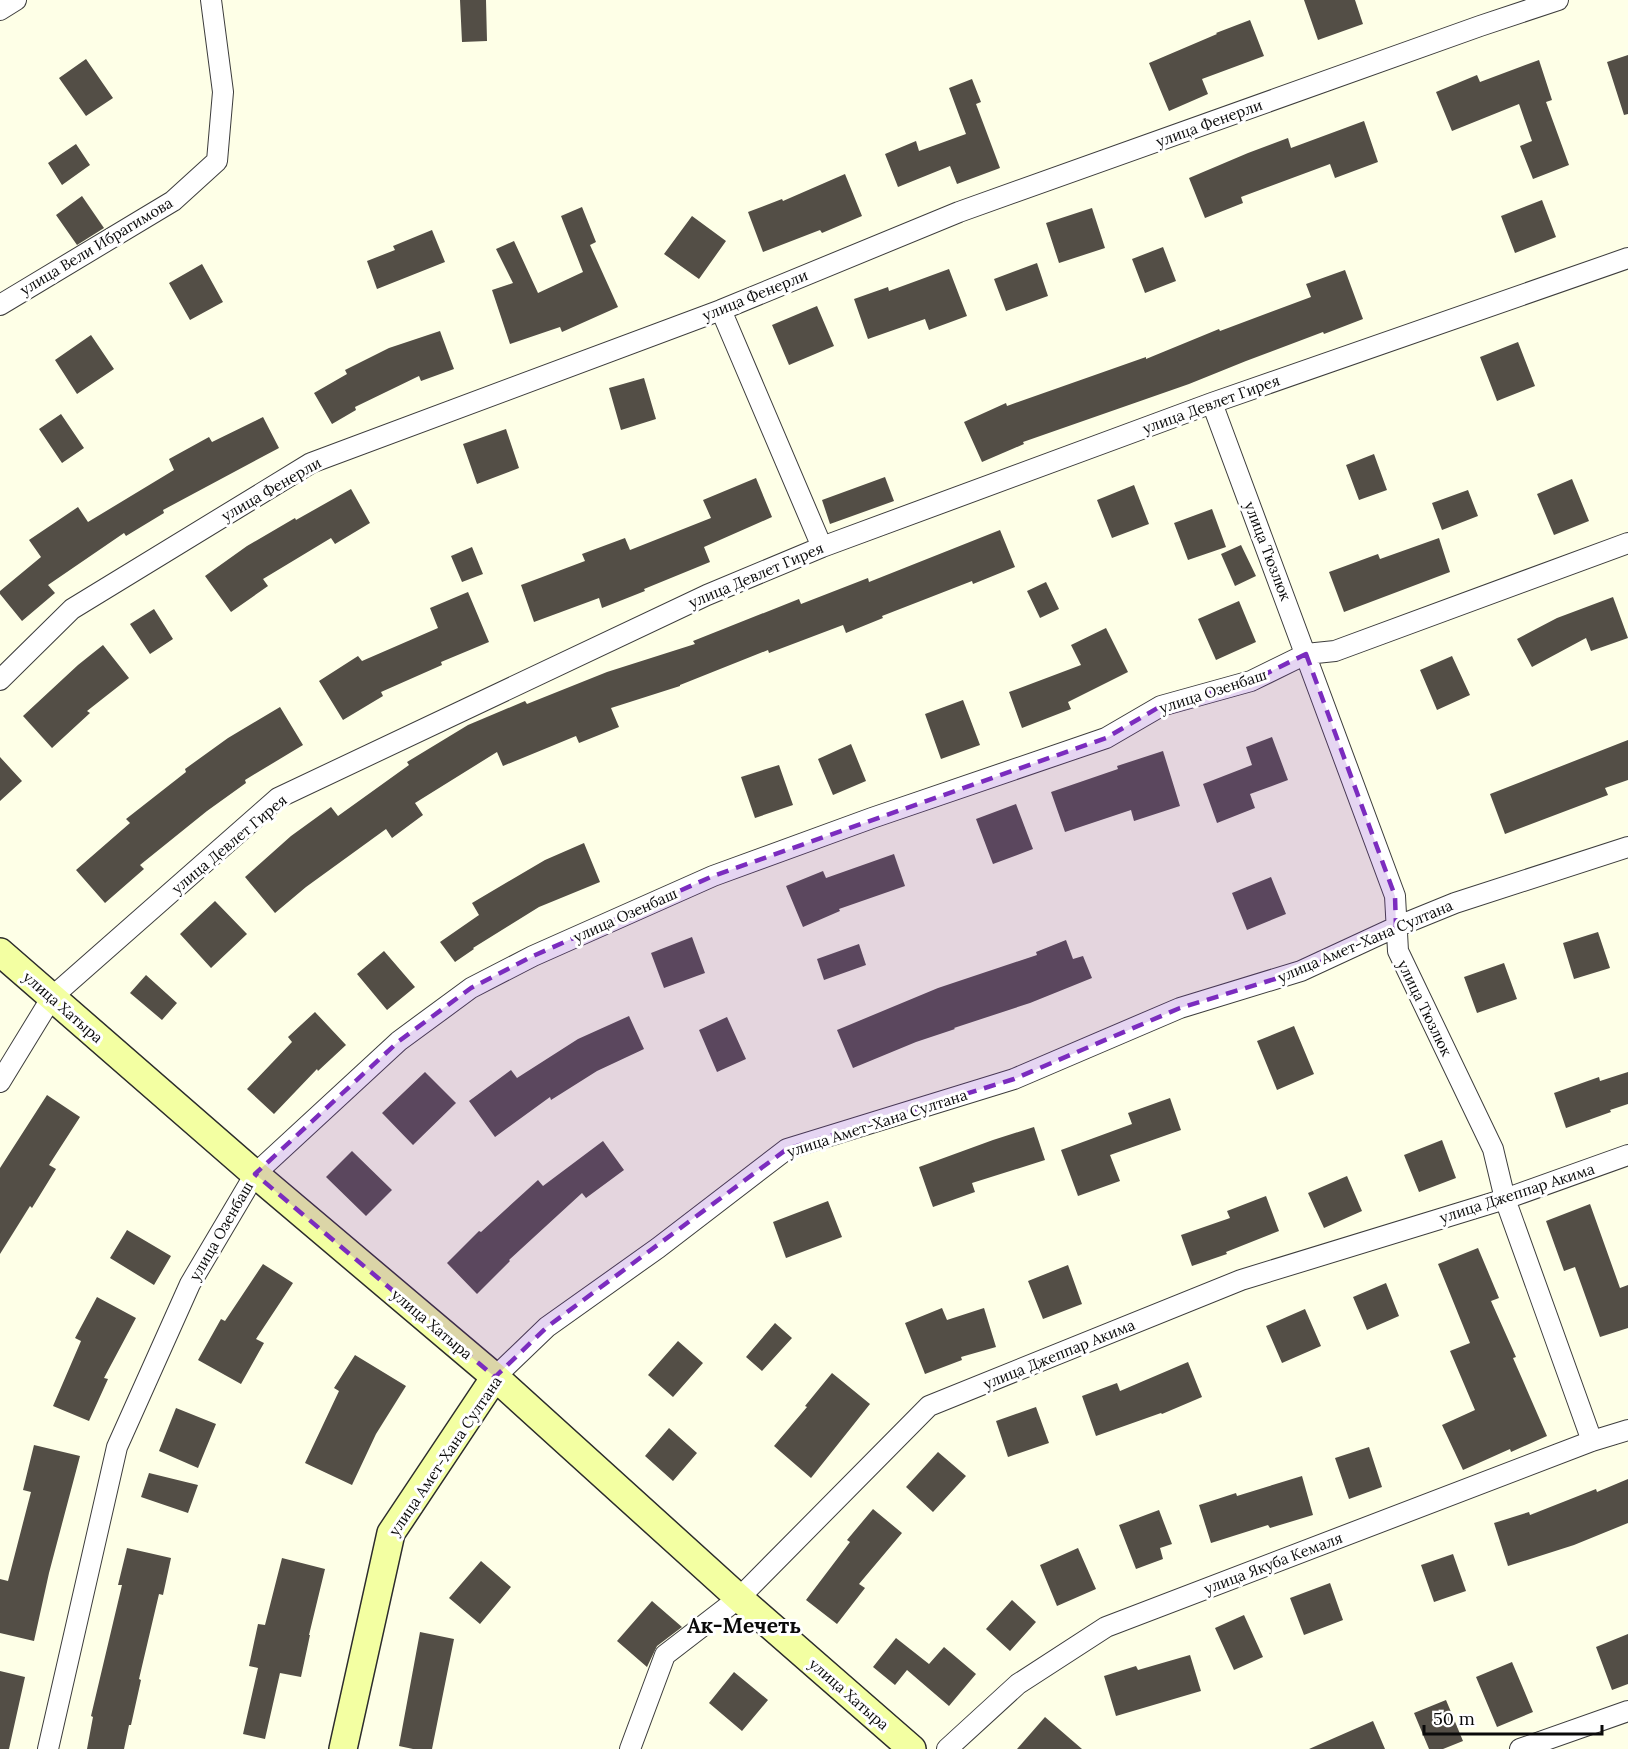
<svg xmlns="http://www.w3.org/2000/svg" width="1628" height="1749" viewBox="0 0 1628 1749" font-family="Lora,serif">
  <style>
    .building { fill: #534e46 }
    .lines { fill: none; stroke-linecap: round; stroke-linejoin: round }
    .street-casing { stroke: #3d3d3d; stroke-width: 22 }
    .secondary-casing { stroke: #2c2c2c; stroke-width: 30 }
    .street { stroke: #fff; stroke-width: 20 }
    .secondary { stroke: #f3ffa2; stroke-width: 27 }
    .marked { fill: #7b2cbf; fill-opacity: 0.2; stroke: #7b2cbf; stroke-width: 4.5; stroke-dasharray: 12 8; stroke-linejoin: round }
    .labels { text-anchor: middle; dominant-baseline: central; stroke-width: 6; stroke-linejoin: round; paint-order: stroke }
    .street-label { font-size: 15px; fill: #0a0a0a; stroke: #fff }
    .district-label { font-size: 21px; font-weight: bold; fill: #0a0a0a; stroke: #fff }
  </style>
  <rect width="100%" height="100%" fill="#feffe7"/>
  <path class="building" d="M460,0h26l1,41 -25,1z
    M1304,0h51l8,24 -45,16z
    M1250,20l14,36 -62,23 6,15 -39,17 -20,-48 68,-29 -1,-1z
    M1628,55v59l-4,1 -17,-53z
    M86,59l27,39 -27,18 -27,-38z
    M1539,60l13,40 -6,2 23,63 -36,14 -13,-33 12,-5 -13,-37 -67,27 -16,-39 41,-17 3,7z
    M972,79l9,23 -5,2 24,64 -43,16 -7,-18 -52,21 -13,-33 31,-13 3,10 47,-17 -17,-46z
    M1364,121l14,41 -43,16 -5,-14 -89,33 2,6 -38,15 -16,-40 59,-25 40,-15 3,10z
    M76,144l14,21 -28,20 -14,-22z
    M845,174l17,42 -40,17 -2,-3 -57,22 -15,-40 34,-13 1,2z
    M82,196l22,32 -27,17 -21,-30z
    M1542,200l14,37 -41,16 -14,-37z
    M582,207l14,35 -6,3 28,62 -56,25 -2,-5 -50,17 -18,-54 21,-7 -17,-34 18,-8 24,52 45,-21 -22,-56z
    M1092,208l13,40 -46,15 -13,-40z
    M692,216l34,25 -27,38 -35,-25z
    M432,230l13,32 -68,27 -10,-28 28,-11 -2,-4z
    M1163,247l13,34 -31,12 -13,-34z
    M1037,263l11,33 -42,15 -12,-32z
    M202,264l21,38 -33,18 -21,-37z
    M949,269l18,47 -38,14 -4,-11 -57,20 -14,-40 34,-12 1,4z
    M1345,270l18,49 -39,15 -1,-2 -77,29 -57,23 -166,58 1,2 -42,18 -18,-40 42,-19 1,3 139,-49v2l73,-30 1,2 91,-34 -5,-13z
    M817,306l17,40 -45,19 -17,-40z
    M440,331l14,38 -33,12 -2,-5 -64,31 1,3 -24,14 -18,-31 33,-19 -2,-4 44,-22z
    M91,335l23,34 -37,25 -22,-34z
    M1518,342l17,44 -38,15 -17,-44z
    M644,378l12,41 -35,11 -12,-42z
    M61,414l23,34 -22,15 -23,-34z
    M263,417l16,31 -116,62 1,3 -38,23 -2,-3 -76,52 7,8 -33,28 -22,-27v-3l41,-34 -12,-17 49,-33 10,15 86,-52 -5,-11 40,-22 3,5z
    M506,429l13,39 -42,16 -14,-40z
    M1374,454l13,36 -28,10 -13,-35z
    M885,477l9,24 -64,23 -8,-24z
    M756,478l16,39 -68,30 6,15 -66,27 1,2 -43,17 -3,-10 -65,24 -13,-37 64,-24 -3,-7 43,-16 5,12 81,-32 -8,-18z
    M1572,479l17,42 -35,14 -17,-41z
    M1134,485l15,39 -37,14 -15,-38z
    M351,489l19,34 -35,21 -4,-6 -68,41 5,7 -37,26 -26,-36 42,-30 48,-28 1,2z
    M1468,490l10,26 -36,14 -10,-27z
    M1212,509l14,38 -38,13 -14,-37z
    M1000,530l15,37 -42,17 -1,-3 -90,35 1,2 -37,15 -3,-8 -74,28 -1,-3 -88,35v1l-69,22 8,19 -40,16 -3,-7 -73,30 -6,-14 -82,51 8,12 -31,23 -6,-9 -80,58 -31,26 -30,-36 46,-41 40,-29 7,9 71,-51 -2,-3 61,-37 57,-24 2,3 80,-32 88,-28 -2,-3 106,-42 2,5 67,-26 1,4z
    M1439,538l11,34 -106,40 -15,-40 49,-18 2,5z
    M1241,545l15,31 -21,10 -14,-32z
    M472,547l11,27 -21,8 -11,-26z
    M1046,582l13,27 -19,9 -13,-27z
    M468,592l21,50 -48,20 1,3 -61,27 2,4 -40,24 -24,-39 39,-25 4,5 76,-33 -8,-20z
    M1613,597l15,41 -37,13 -5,-13 -54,29 -15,-28 40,-21z
    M1239,601l17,41 -40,18 -18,-41z
    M154,609l19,30 -23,15 -20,-30z
    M1106,628l22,44 -60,30 3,7 -49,19 -13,-36 72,-27 -10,-20z
    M103,645l26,33 -42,33 3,2 -38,35 -29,-32 55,-51z
    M1452,656l18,39 -33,15 -17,-40z
    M963,700l17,45 -39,14 -16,-45z
    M280,707l23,38 -58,35 1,3 -39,28 -67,54 4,4 -39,34 -29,-33 54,-47 -4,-4 60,-47 -1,-3 43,-31z
    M1272,737l16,43 -38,14 5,14 -38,15 -14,-39 49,-19 -6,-18z
    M1628,740v40l-23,8 3,7 -103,39 -15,-40z
    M851,744l15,37 -33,14 -15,-36z
    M1163,751l17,55 -46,15 -3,-11 -66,22 -14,-40 67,-23 -1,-3z
    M0,757l22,24 -22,20z
    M779,765l14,40 -38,13 -14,-41z
    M1016,804l17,45 -40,15 -17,-45z
    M584,843l16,39 -61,25 -66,41 1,1 -19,13 -15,-20 39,-27 -7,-12 73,-43z
    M894,854l11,32 -66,23 1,2 -37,16 -17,-41 37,-15 3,7z
    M1271,877l15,37 -39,16 -15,-37z
    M215,901l32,33 -36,34 -31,-34z
    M1598,932l12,36 -36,11 -11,-36z
    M692,937l13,36 -41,15 -13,-35z
    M1066,940l7,19 10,-3 9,22 -62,25 -76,25 1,1 -39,13 -63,26 -16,-38 101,-42 99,-33 -1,-3z
    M859,944l7,21 -42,15 -7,-21z
    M384,951l31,36 -28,23 -30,-36z
    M1504,963l13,36 -40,14 -13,-36z
    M146,975l31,28 -15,17 -32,-27z
    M315,1012l31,33 -28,26 -1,-2 -43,45 -27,-25 45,-47 -4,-5z
    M629,1016l15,33 -47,22 -46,29 -1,-3 -55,40 -26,-36 42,-31 6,8 61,-39z
    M727,1017l19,42 -29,13 -18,-42z
    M1294,1026l20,48 -37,16 -20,-49z
    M425,1072l31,31 -43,42 -31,-32z
    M1628,1072v32l-18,6 1,2 -45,16 -12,-35 45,-16 1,4z
    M47,1095l33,22 -31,48 7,4 -24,39 -2,-2 -30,48v-86z
    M1170,1098l11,32 -71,25 10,26 -42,15 -17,-46 71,-26 -4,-11z
    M1034,1127l11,33 -73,23 3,9 -42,15 -14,-40 74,-27z
    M1442,1140l14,38 -37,14 -15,-37z
    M603,1141l21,29 -38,28 -4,-5 -73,67 1,1 -33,33 -30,-31 32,-32 2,1 57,-52 5,6z
    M352,1151l40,39 -26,26 -40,-39z
    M1347,1176l15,35 -38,17 -16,-35z
    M1266,1196l13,35 -53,21 1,2 -35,12 -11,-31 49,-17 -3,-7z
    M828,1201l14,36 -56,21 -13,-36z
    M1590,1204l30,84 8,-3v43l-28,9 -25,-70 -11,4 -18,-50z
    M127,1230l44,26 -17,29 -44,-27z
    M1478,1248l21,50 -8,3 25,56 -3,1 34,78 -36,16 -1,-3 -47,21 -21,-45 33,-15 -25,-59 20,-8 -32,-79z
    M263,1264l30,19 -37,56 8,4 -23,41 -43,-24 23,-41 4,2z
    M1068,1265l14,39 -39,15 -15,-38z
    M1386,1283l13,33 -32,14 -14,-33z
    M97,1297l39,21 -32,60 4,1 -19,42 -36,-15 28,-65 -6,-3z
    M942,1308l5,12 37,-12 12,39 -35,10 1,3 -37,14 -20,-51z
    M1305,1309l16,37 -39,17 -16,-37z
    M775,1323l17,15 -30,33 -16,-14z
    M678,1341l25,22 -30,34 -25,-22z
    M355,1355l51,31 -30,48 -24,51 -47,-22 34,-72 -5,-3z
    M1188,1362l14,35 -40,17 -1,-1 -65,23 -14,-40 35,-13 3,8z
    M832,1373l38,31 -59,74 -37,-32 33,-39 -2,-1z
    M1036,1407l13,36 -41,14 -12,-36z
    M176,1408l40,16 -18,44 -39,-17z
    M669,1428l28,25 -24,28 -28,-25z
    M34,1445l46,11 -31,117 -15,68 -34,-8v-54l8,2 23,-89 -8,-2z
    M1369,1447l13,40 -33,12 -14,-41z
    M938,1452l28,24 -33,36 -27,-25z
    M149,1473l49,12 -10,28 -47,-16z
    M1302,1476l11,39 -43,13 -2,-3 -57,18 -12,-38 37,-12 1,3z
    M1628,1479v44l-54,22 -66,21 -14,-43 35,-11 1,3 66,-26 1,3z
    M873,1509l29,24 -43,51 6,4 -28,36 -31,-24 44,-58 -3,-2z
    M1159,1510l13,34 -12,4 3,11 -27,10 -17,-44z
    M127,1548l44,10 -8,37 -4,-1 -20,85 2,1 -10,45h-2l-5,24h-37l6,-32 -2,-1 31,-131h-4z
    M1078,1548l18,41 -39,17 -17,-41z
    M1453,1554l13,37 -32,11 -13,-37z
    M282,1558l43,11 -16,66h1l-9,42 -21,-4 -15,66 -22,-5 15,-66 -9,-2 9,-42 7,1z
    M481,1561l30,26 -31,37 -31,-26z
    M1330,1583l13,37 -39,15 -14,-37z
    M1012,1600l24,22 -26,29 -24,-22z
    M652,1601l30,26 -25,19 -10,21 -30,-26z
    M1244,1615l19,42 -29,13 -19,-42z
    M420,1632l34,7 -22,110h-19l-14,-3z
    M1628,1634v50l-16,6 -16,-43z
    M896,1638l33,26 15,-17 32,27 -27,32 -42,-36 -12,15 -22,-18z
    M1190,1655l11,36 -85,25 -12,-40 32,-10 2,4z
    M1512,1662l21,50 -36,15 -21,-50z
    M0,1671l25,6 -16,72h-9z
    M734,1672l34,28 -26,31 -33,-28z
    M1446,1700l17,41 -20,8h-14l-15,-36z
    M1045,1717l37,32h-65z
    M1373,1721l12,28h-76z"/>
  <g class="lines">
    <g class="street-casing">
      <path id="street" d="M0,10l16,-10
        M0,305l173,-104 44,-40 6,-69 -12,-92
        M721,310l101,237
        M1212,403l183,493 3,55 95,198 12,50 87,242
        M0,680l72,-71 239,-146 410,-153 238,-98 521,-186 78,-26
        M0,1082l52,-85 226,-199 429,-203 115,-48 390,-144 416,-145
        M495,1377l52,-50 111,-79 129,-99 227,-70 166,-71 121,-37 95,-44 59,-24 173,-56
        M48,1749l69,-302 73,-163 65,-110 144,-133 72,-53 62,-32 180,-80 159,-58 234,-80 55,-32 90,-25 55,-27 29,-3 293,-108
        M630,1749l35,-94 74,-57 190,-192 312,-126 264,-81 123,-44
        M947,1749l71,-65 88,-57 486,-186 36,-11
        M1520,1749l108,-38"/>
    </g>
    <g class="secondary-casing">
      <path id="secondary" d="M0,952l255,222 240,203 244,221 173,151
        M343,1749l48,-216 104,-156"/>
    </g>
    <use href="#street" class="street"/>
    <use href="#secondary" class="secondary"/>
  </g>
  <path class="marked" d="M1306,654l89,242 1,31 -95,44 -121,37 -166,71 -227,70 -240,178 -52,50 -240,-203 144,-133 72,-53 62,-32 180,-80 393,-138 55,-32 90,-25z"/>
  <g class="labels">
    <g class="street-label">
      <text transform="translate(1209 123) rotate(-20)">улица Фенерли</text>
      <text transform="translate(96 246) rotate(-31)">улица Вели Ибрагимова</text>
      <text transform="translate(755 295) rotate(-22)">улица Фенерли</text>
      <text transform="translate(1211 404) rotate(-20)">улица Девлет Гирея</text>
      <text transform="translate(271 489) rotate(-30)">улица Фенерли</text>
      <text transform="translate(1268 551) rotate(69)">улица Тюзлюк</text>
      <text transform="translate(756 575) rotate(-23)">улица Девлет Гирея</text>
      <text transform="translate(1213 691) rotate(-18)">улица Озенбаш</text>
      <text transform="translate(229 844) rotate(-40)">улица Девлет Гирея</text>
      <text transform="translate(625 915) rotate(-24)">улица Озенбаш</text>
      <text transform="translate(1365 941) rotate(-23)">улица Амет-Хана Султана</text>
      <text transform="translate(63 1007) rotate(41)">улица Хатыра</text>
      <text transform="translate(1425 1008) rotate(64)">улица Тюзлюк</text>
      <text transform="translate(877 1123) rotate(-18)">улица Амет-Хана Султана</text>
      <text transform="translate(1517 1193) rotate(-18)">улица Джеппар Акима</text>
      <text transform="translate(221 1231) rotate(-60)">улица Озенбаш</text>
      <text transform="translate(432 1324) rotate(40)">улица Хатыра</text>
      <text transform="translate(1059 1354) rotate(-22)">улица Джеппар Акима</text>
      <text transform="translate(445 1456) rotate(-56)">улица Амет-Хана Султана</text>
      <text transform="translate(1273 1563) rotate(-21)">улица Якуба Кемаля</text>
      <text transform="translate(849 1694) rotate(41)">улица Хатыра</text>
    </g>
    <g class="district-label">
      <text x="744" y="1625">Ак-Мечеть</text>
    </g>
  </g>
  <path d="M1424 1725v9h178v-9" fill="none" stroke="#0a0a0a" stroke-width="3"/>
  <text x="1433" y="1725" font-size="18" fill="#0a0a0a" stroke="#ffffff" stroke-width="4.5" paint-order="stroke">50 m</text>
</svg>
